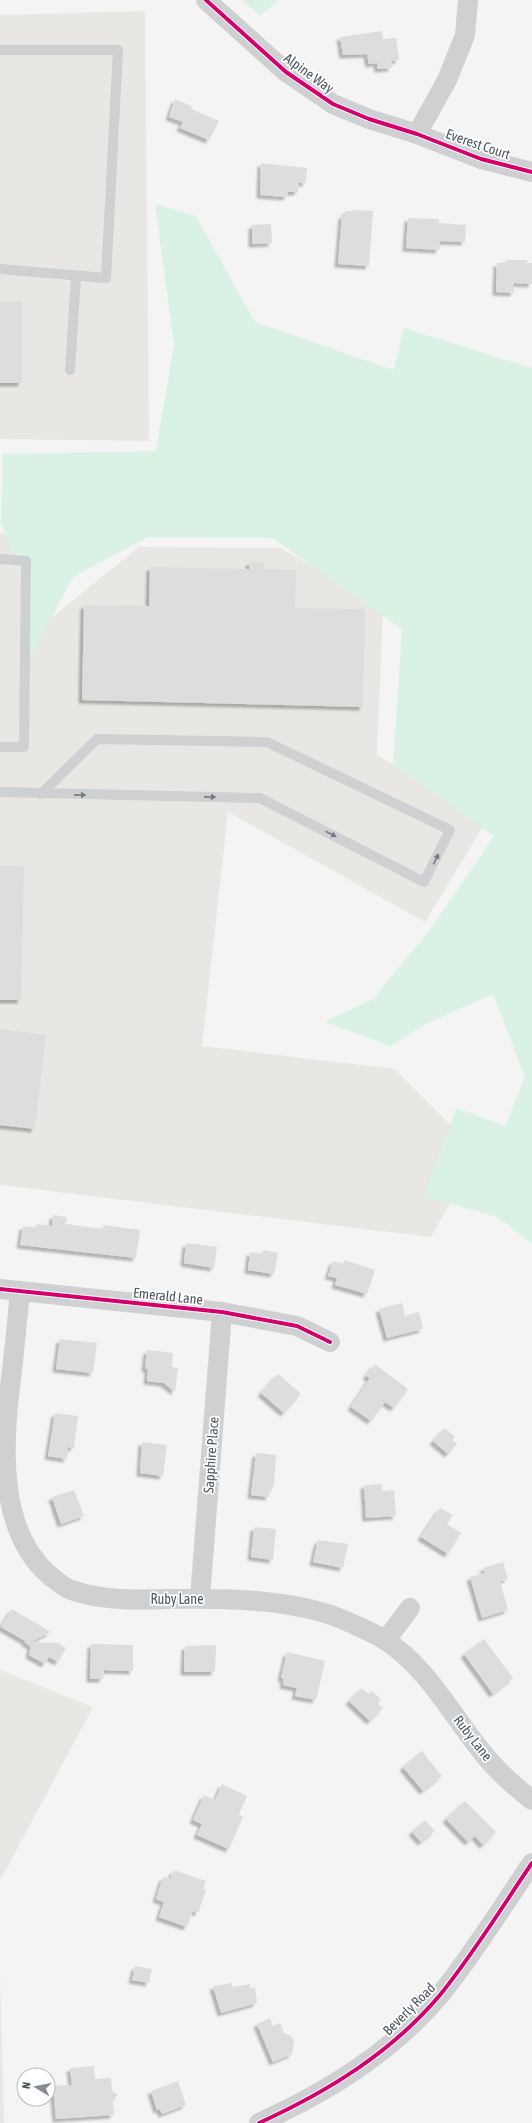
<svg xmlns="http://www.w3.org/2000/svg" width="532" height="2123" viewBox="0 0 532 2123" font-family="'Asap Condensed',sans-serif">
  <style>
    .commercial { fill: #e8e7e3 }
    .green { fill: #d9f2e3 }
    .building { fill: #ddddde; filter: url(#shadow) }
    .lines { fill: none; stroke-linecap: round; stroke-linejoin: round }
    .lane { stroke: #ced0d2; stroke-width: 10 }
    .street { stroke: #ced0d2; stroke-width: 20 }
    .cycleway-casing { stroke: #fff; stroke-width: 6 }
    .cycleway { stroke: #d6006c; stroke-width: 4 }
    .oneway { fill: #727b83 }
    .labels { text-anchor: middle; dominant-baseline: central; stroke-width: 3.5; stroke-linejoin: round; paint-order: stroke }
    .street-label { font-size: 14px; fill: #4a5661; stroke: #fff }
  </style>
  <defs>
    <filter id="shadow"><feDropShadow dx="-3.5" dy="3.5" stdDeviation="1" flood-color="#0004"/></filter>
  </defs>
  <rect width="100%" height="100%" fill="#f4f4f4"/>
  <path class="commercial" d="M145,11l4,430 -149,-2v-424z
    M0,533l40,1v93l99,-80 141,1 103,58 -6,149 110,65 -62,102 -197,-110 -26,234 193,23 84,84 -48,84 -431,-52z
    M0,1670l93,37 -93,174z
    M0,1975l4,148h-4z"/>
  <path class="green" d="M241,0h37l-18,16z
    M155,204l41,12 59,106 139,48 10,-42 128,40v876l-35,-27 -73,-21 32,-88 49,18 20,-49 -32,-83 -68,30 -34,22 -66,-24 48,-23 59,-72 62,-91 -101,-72 9,-135 -130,-91 -124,-1 -75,40 -45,85 -4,-77 -23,-62 2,-69 153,-3 18,-106z"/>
  <path class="building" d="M382,31l1,8 13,-1 3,22 -8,1 1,7 -14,1 -1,-6 -8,1 -2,-10 -24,1 -3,-18z
    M175,99l17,7 -1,3 28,12 -10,19 -29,-12 3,-6 -14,-5z
    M261,163l46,5 -1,15h-7l-1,9h-10l-1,5 -27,-2z
    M354,210l19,1 -4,55 -31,-2 4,-49 3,1v-5h8z
    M408,218l31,1v4l27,2 -1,17 -25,-1 -1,9 -33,-2z
    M271,224l1,19 -20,1v-19z
    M506,260h21v3h5v21l-18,-1v10l-18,-1 1,-29h9z
    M22,301v82h-22v-81z
    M249,562l16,1 -1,6 32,1 -1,38 70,1 -2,98 -281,-7 2,-95 65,1 1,-39 99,2z
    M0,866h24l-3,134h-21z
    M0,1029l46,6 -11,94 -35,-4z
    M53,1215l14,2 -1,7 37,5v-4l37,5 -4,28 -116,-13 3,-19 14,2v-4l15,2z
    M186,1243l31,4 -3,21 -30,-5z
    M263,1250l15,3 -4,21 -26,-4 2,-18 12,2z
    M344,1260l31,10 -8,24 -32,-9 2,-7 -9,-2 5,-15 10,3z
    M402,1303l3,13 14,-4 4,17 -36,9 -8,-29z
    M60,1339l37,4 -4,30 -37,-4z
    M147,1350l26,3 -1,14 6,1 -3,24 -11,-9 -17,-2 1,-12 -3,-1z
    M375,1364l33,25 -14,19 -9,-6 -14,19 -20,-14 19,-29 -4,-2z
    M278,1374l23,20 -17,19 -23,-20z
    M55,1413l23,3 -4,32 -6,-1 -1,12 -19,-3z
    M445,1428l10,9 -3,3 5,4 -9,10 -15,-13z
    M142,1442l25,3 -4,31 -23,-3z
    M256,1453l20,2 -2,32h-4l-1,10 -18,-2z
    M382,1484v7l12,-1 2,26 -30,2 -2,-33z
    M74,1490l10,26 -23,8 -9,-27z
    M440,1508l13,7 -6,9 14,9 -13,21 -27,-17z
    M254,1527l22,2 -3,31 -22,-3z
    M318,1540l30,4 -5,24 -30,-6z
    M503,1562l5,17 -8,2 8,29 -26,8 -12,-41 15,-4 -2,-5z
    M12,1609l39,23 -20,10 27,1 8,5 -8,14 -9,-5 -4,7 -16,-9 2,-9 -7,-4h3l-26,-15z
    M484,1639l29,39 -20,16 -29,-40z
    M91,1644l42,1v26l-29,-1 -1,9h-13z
    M216,1645l-1,27h-31l1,-26z
    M287,1652l38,9 -9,39 -21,-4 2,-8 -14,-3 1,-6 -3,-1z
    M362,1688l6,6 3,-3 10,8 -3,5 5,4 -13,13 -21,-20z
    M422,1751l20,25 -19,15 -20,-24z
    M222,1784l25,12 -8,18 4,3 -14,32 -32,-14 5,-11 -9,-4 11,-25 11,5z
    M465,1801l31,31 -13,13 -8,-9 -7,6 -22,-23z
    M425,1820l10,11 -14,11 -9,-10z
    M174,1870l32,11 -3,8 3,1 -8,23 -5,-2 -6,16 -28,-10 5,-15 -8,-3 7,-22 7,2z
    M135,1966l17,3 -3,14 -17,-3z
    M232,1983v4l18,-3v4l5,-1 2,16 -36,10 -8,-27z
    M270,2018l3,8 7,-3 4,10 7,3 3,6 -2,12 -19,8 -16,-38z
    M94,2066l1,13 16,-1 1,13 6,4 -5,4 1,16 -58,4 -3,-33 19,-1 -2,-17z
    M178,2081l8,24 -24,9 -2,-5 -3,1 -6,-19z"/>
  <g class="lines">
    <path class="lane" d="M0,50h118l-12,228 -106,-9
      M70,370l6,-94
      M0,559l26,2 -2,186h-24
      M0,792l260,6 164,84 26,-52 -183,-88 -170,-3 -56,55"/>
    <path class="street" d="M206,0l80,72 47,32 36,15 48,15 64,25 51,13
      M417,134l30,-54 18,-45 3,-35
      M0,1289l222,23 75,14 33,16
      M20,1291c-3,32 -6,64 -10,96 -8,65 -10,145 39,188 7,5 14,12 22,15 32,11 66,10 99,9 53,-1 128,0 176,22 13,6 28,12 39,19 43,28 66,74 97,112 14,18 32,34 50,48
      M200,1598l22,-286
      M386,1640l24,-32
      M259,2123c68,-31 132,-70 181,-128 34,-42 62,-88 92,-132"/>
    <g class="cycleway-casing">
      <path id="cycleway" d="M206,0l80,72 47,32 36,15 48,15 64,25 51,13
        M0,1289l222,23 75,14 33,16
        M259,2123c68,-31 132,-70 181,-128 34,-42 62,-88 92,-132"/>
    </g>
    <use href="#cycleway" class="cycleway"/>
  </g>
  <defs><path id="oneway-solid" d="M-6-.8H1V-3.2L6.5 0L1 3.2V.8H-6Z"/></defs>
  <g class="oneway">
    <use href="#oneway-solid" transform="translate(80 795) rotate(1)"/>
    <use href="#oneway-solid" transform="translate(210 797) rotate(1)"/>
    <use href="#oneway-solid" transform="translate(331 834) rotate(27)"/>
    <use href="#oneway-solid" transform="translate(436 859) rotate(-63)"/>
  </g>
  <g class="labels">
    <g class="street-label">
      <text transform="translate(309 73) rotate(36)">Alpine Way</text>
      <text transform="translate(478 144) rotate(19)">Everest Court</text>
      <text transform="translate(168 1296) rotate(6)">Emerald Lane</text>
      <text transform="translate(211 1455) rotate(-86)">Sapphire Place</text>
      <text x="177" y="1599">Ruby Lane</text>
      <text transform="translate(473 1738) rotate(52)">Ruby Lane</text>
      <text transform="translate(409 2009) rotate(-45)">Beverly Road</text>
    </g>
  </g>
  <g transform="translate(36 2087) rotate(280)"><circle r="19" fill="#ffffff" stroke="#b7bbc0"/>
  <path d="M0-3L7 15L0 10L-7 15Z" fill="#868d94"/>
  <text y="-6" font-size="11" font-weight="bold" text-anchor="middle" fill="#4a5661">N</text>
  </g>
</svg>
